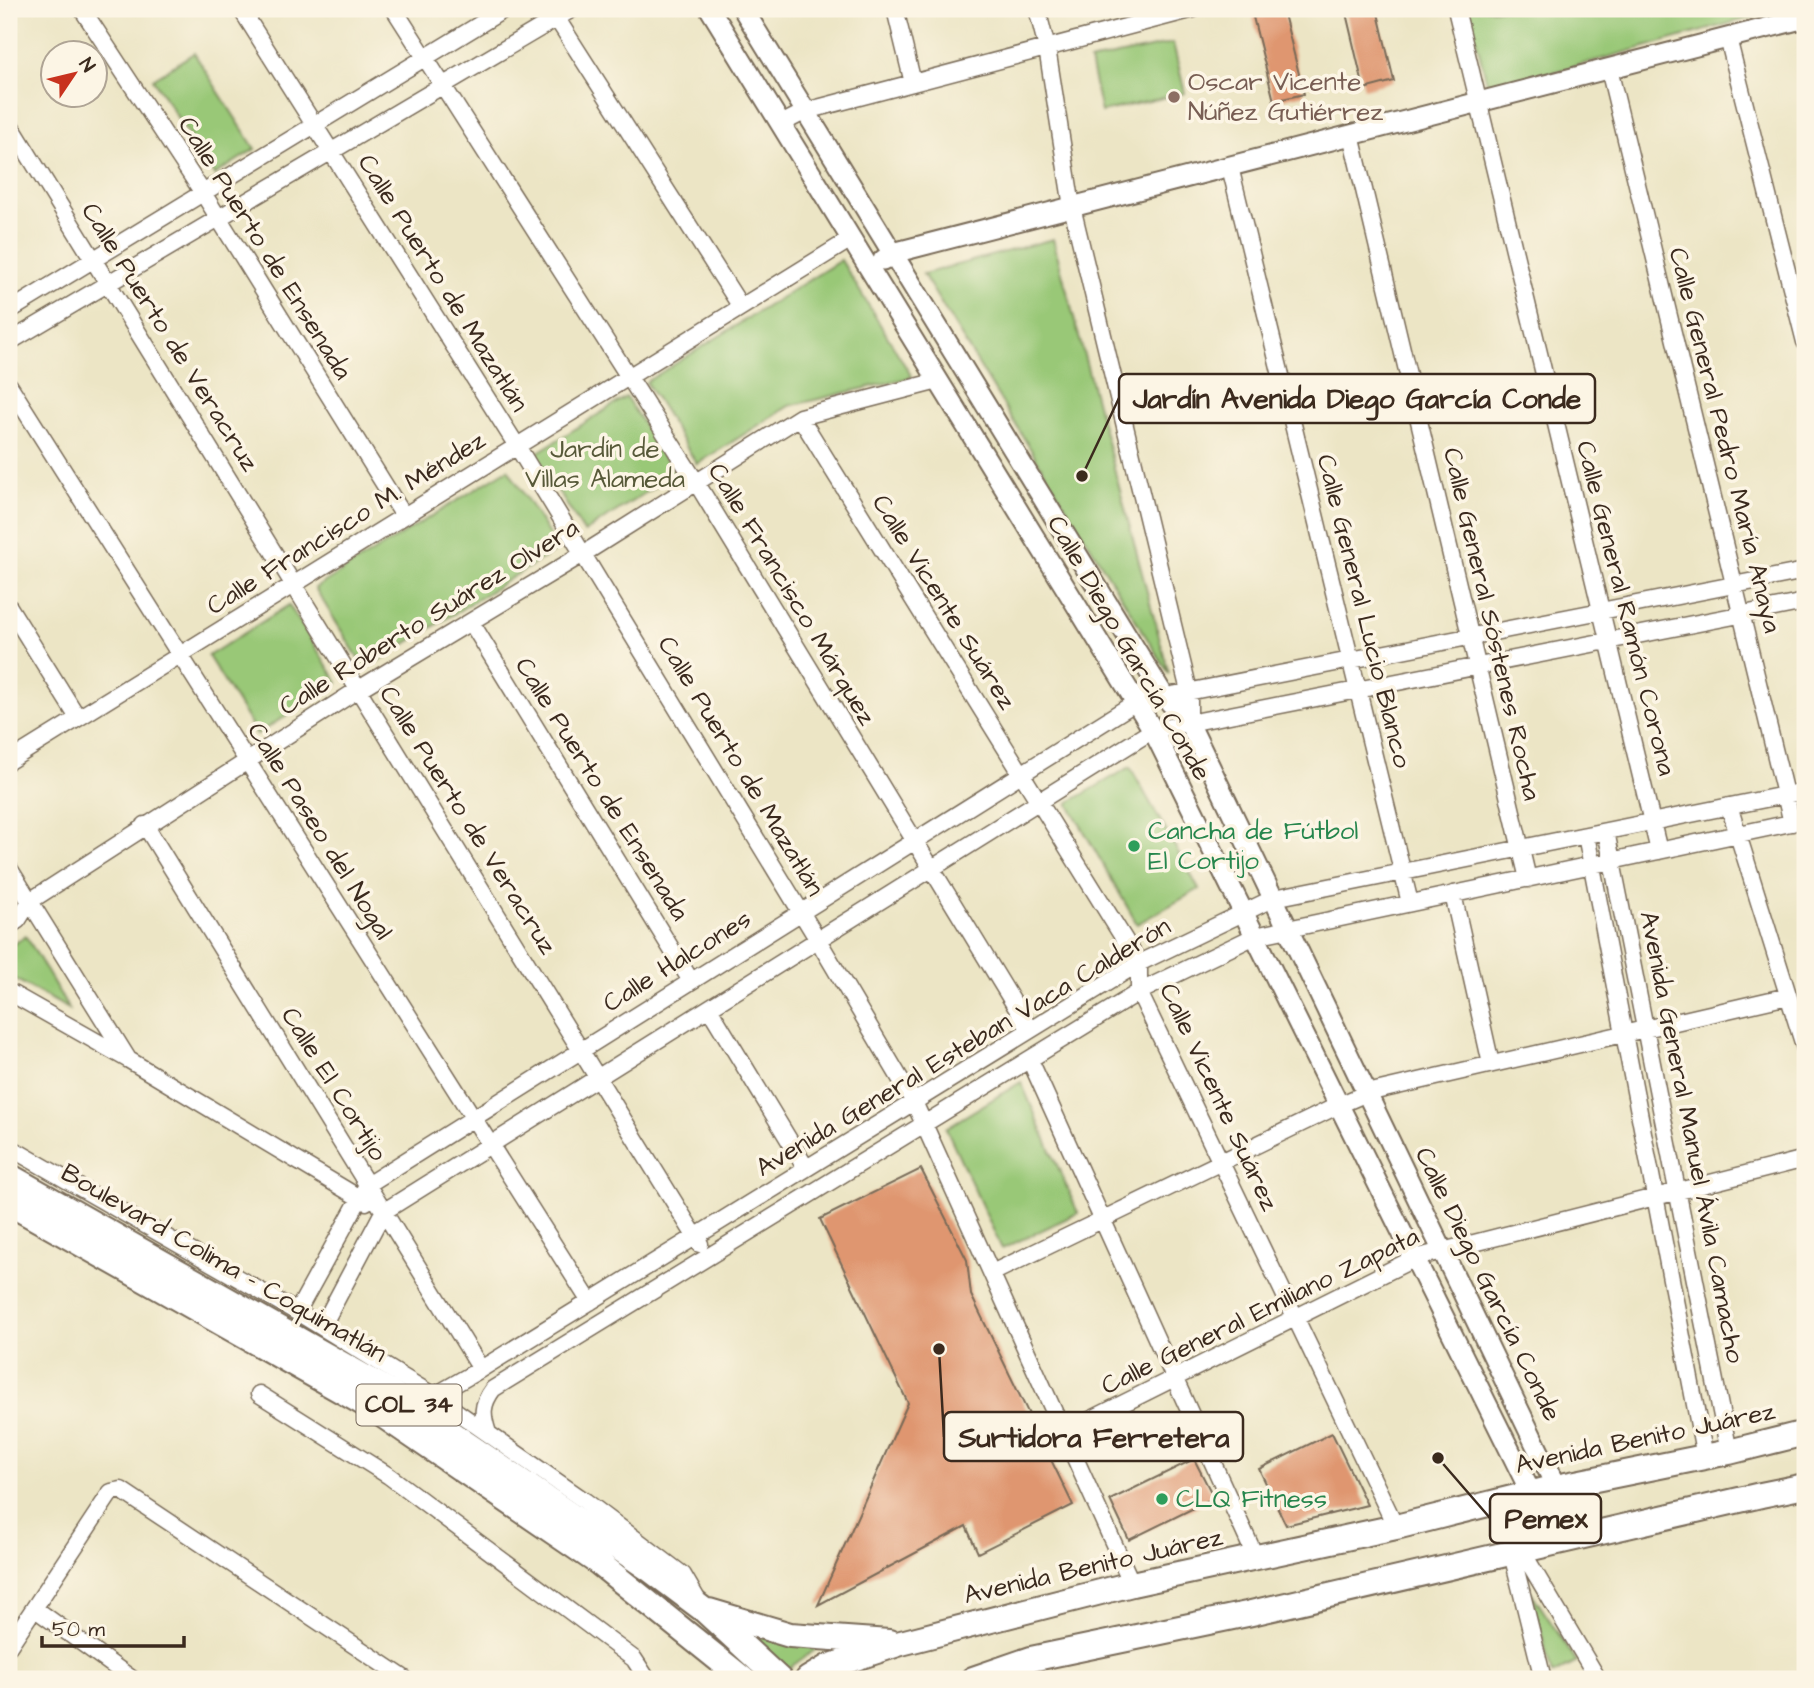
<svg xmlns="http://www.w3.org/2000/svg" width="1814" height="1688" viewBox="0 0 1814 1688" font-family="'Architects Daughter',sans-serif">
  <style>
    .green { fill: #99c877; stroke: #6a794a; stroke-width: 2 }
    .building { fill: #df9670 }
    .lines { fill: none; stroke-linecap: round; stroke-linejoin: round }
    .minor-casing { stroke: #796b58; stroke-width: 19 }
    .tertiary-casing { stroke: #796b58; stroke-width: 23 }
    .primary-casing { stroke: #796b58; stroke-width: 28 }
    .minor { stroke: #fff; stroke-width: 16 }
    .tertiary { stroke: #fff; stroke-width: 19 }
    .primary { stroke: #fff; stroke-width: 24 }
    .education-dot { fill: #8d6e63; stroke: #fcf5e5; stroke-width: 2.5 }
    .leisure-dot { fill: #2e9e5b; stroke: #fcf5e5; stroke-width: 2.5 }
    .labels { text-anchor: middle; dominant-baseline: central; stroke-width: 7; stroke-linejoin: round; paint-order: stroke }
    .shield { fill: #fcf5e5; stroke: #75675a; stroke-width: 2 }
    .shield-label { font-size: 24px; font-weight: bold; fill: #3b2a1e }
    .education-label { font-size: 26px; fill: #785e54; stroke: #fcf5e5; text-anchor: start }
    .street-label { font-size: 26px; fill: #3b2a1e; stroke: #fcf5e5 }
    .park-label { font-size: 26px; fill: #575939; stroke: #fcf5e5 }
    .leisure-label { font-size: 26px; fill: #27864d; stroke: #fcf5e5; text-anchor: start }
    .leader { fill: none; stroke: #3b2a1e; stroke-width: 2.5 }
    .callout-dot { fill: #3b2a1e; stroke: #fcf5e5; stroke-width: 2.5 }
    .callout { fill: #fcf5e5; stroke: #3b2a1e; stroke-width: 2.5 }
    .callout-label { font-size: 28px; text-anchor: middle; font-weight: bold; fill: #3b2a1e }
  </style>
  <rect width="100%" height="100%" fill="#fcf5e5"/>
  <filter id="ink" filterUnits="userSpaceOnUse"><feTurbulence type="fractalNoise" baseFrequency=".0143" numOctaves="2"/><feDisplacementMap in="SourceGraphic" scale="14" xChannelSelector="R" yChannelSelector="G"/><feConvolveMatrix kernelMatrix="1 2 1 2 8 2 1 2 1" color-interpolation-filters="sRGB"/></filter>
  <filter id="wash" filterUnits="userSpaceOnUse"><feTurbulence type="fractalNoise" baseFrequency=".00686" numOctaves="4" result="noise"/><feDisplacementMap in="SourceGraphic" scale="28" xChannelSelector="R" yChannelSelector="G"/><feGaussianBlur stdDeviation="1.57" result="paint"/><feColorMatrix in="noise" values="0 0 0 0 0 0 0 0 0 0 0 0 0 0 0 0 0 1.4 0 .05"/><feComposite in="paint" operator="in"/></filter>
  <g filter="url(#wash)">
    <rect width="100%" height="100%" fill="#ece5c5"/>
    <path class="green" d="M1468,9h314l-293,81z
      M1173,43l12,50 -84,19 -11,-51z
      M194,53l61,96 -41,26 -61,-96z
      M1053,239l116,435 -246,-400z
      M841,260l71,117 -123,29 -92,58 -51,-82z
      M626,397l49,77 -91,58 -49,-78z
      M508,469l50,80 -193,120 -50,-81z
      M289,605l49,78 -81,51 -49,-78z
      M1130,767l69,122 -62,35 -69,-121z
      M26,936l43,73 -60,-33v-29z
      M1021,1082l57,131 -76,36 -56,-121z
      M1531,1592l46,70 -25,13z
      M742,1630l76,18 -32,22z"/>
    <g id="blocks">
      <path class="building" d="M1345,9h32l17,72 -30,8z
        M1283,10l21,84 -30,7 -21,-84z
        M921,1169l46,91 4,35 102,210 -95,48 -12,-27 -148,79 90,-202 -88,-184z
        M1332,1433l35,72 -81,20 -27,-56z
        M1194,1459l20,39 -85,42 -19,-40z"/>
    </g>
  </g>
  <g filter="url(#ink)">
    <use href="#blocks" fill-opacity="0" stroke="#796b58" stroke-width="2"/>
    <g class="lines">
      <g class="minor-casing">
        <path id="minor" d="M82,9l121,184 201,323
          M241,9l276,437 301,494 96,162 218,482
          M394,9l302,473 334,548
          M895,9l18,74
          M1037,9l10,39 25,159 117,484v32
          M1456,9l203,842
          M552,11l189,296
          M1728,38l77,304
          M1609,69l183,754
          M9,123l691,1121
          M781,124l25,-13 388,-102
          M1351,135l177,744
          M1230,167l180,736
          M9,311l496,-302
          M9,342l563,-333
          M9,385l581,917
          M800,417l339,546v29l257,535
          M9,607l69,111
          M471,622l220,359
          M9,761l842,-522
          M1729,806l76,243
          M145,825l336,544
          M1606,831l123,621
          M1586,835l119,622
          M9,868l119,191
          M1453,894l38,170
          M9,926l9,-6 12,-19 329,-212 224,-135 217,-137 138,-36
          M9,992l120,68 237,142
          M709,1008l97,160
          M1030,1060l226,498
          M9,1147l288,165 137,84 151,105 98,74 14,24
          M992,1273l347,-168 28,-12 421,-97
          M297,1312l70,-127 769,-483 669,-131
          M322,1327l61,-115 770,-482 652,-128
          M259,1394l130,82 245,183 13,20
          M434,1396l47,-27 658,-406 135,-65 531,-107
          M488,1433c-6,-18 -7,-28 5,-44l646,-397 116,-56 550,-116
          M1064,1433l351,-175 390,-99
          M1522,1551l76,128
          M1512,1554l31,125
          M34,1608l98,71
          M9,1646l102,-154 10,-2 284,189"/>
      </g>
      <g class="tertiary-casing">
        <path id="tertiary" d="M710,9l443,721 378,763 32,48
          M743,9l421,687 25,27 367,764 7,50
          M883,260l10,-7 912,-235"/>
      </g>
      <g class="primary-casing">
        <path id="primary" d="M9,1176l380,215 259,177 56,42 75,69
          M9,1203l363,205 227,155 144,116
          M709,1611l81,24 99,7
          M808,1679l20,-12 73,-24 231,-59 264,-57 160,-40 173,-35 76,-19
          M973,1679l58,-20 216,-45 514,-119 44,-9"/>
      </g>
      <use href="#minor" class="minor"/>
      <use href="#tertiary" class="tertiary"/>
      <use href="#primary" class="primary"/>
    </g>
  </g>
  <circle class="education-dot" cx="1174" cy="97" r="7"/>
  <g class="leisure-dot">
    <circle cx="1134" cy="846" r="7"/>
    <circle cx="1162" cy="1499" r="7"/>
  </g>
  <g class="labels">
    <rect class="shield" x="356.5" y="1384.5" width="105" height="41" rx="5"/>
    <g class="shield-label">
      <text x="409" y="1405">COL 34</text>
    </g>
    <g class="education-label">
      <text x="1188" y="82">Oscar Vicente<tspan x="1188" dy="30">Núñez Gutiérrez</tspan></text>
    </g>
    <g class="street-label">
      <text transform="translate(265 248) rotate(58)">Calle Puerto de Ensenada</text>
      <text transform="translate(443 283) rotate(58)">Calle Puerto de Mazatlán</text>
      <text transform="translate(170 337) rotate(58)">Calle Puerto de Veracruz</text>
      <text transform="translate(1725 440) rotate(76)">Calle General Pedro María Anaya</text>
      <text transform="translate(346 523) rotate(-32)">Calle Francisco M. Méndez</text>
      <text transform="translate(792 594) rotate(59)">Calle Francisco Márquez</text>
      <text transform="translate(944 602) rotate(58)">Calle Vicente Suárez</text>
      <text transform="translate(1626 608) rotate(76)">Calle General Ramón Corona</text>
      <text transform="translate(1364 611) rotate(76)">Calle General Lucio Blanco</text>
      <text transform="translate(429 617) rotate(-32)">Calle Roberto Suárez Olvera</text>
      <text transform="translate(1492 624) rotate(77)">Calle General Sóstenes Rocha</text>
      <text transform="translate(1129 648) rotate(60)">Calle Diego García Conde</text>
      <text transform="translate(741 766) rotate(59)">Calle Puerto de Mazatlán</text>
      <text transform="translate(602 789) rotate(58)">Calle Puerto de Ensenada</text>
      <text transform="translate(468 820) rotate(58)">Calle Puerto de Veracruz</text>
      <text transform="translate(320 831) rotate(58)">Calle Paseo del Nogal</text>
      <text transform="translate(677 961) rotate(-32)">Calle Halcones</text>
      <text transform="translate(963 1047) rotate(-31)">Avenida General Esteban Vaca Calderón</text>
      <text transform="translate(334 1084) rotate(58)">Calle El Cortijo</text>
      <text transform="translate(1219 1097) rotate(65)">Calle Vicente Suárez</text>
      <text transform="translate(1692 1137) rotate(79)">Avenida General Manuel Ávila Camacho</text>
      <text transform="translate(224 1263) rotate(30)">Boulevard Colima - Coquimatlán</text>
      <text transform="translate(1488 1284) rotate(64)">Calle Diego García Conde</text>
      <text transform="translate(1260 1311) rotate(-26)">Calle General Emiliano Zapata</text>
      <text transform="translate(1645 1438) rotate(-12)">Avenida Benito Juárez</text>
      <text transform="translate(1093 1566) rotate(-13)">Avenida Benito Juárez</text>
    </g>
    <g class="park-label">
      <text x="605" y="449">Jardín de<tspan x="605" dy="30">Villas Alameda</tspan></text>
    </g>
    <g class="leisure-label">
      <text x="1148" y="831">Cancha de Fútbol<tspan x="1148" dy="30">El Cortijo</tspan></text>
      <text x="1176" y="1499">CLQ Fitness</text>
    </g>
  </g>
  <path class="leader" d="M1082 476L1119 398M939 1349L944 1437M1438 1458L1490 1518"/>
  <g class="callout-dot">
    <circle cx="1082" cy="476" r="7"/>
    <circle cx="939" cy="1349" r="7"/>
    <circle cx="1438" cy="1458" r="7"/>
  </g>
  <g class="callout">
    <rect x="1119" y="374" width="476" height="49" rx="7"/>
    <rect x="944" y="1412" width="299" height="49" rx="7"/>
    <rect x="1490" y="1494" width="111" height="49" rx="7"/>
  </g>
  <g class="callout-label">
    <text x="1357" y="408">Jardín Avenida Diego García Conde</text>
    <text x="1094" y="1447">Surtidora Ferretera</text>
    <text x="1546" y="1528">Pemex</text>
  </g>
  <rect width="1814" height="1688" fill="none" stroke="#fcf5e5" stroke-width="35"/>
  <g transform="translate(74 74) rotate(55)"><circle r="33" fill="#fcf5e5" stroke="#afa495" stroke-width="2"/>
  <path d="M0-5L12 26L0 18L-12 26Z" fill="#c8321e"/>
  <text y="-10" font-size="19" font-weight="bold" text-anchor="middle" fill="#3b2a1e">N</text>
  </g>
  <path d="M42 1636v10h142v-10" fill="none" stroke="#3b2a1e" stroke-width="3.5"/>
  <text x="52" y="1636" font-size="21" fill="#3b2a1e" stroke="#fcf5e5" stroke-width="5" paint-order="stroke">50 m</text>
</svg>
